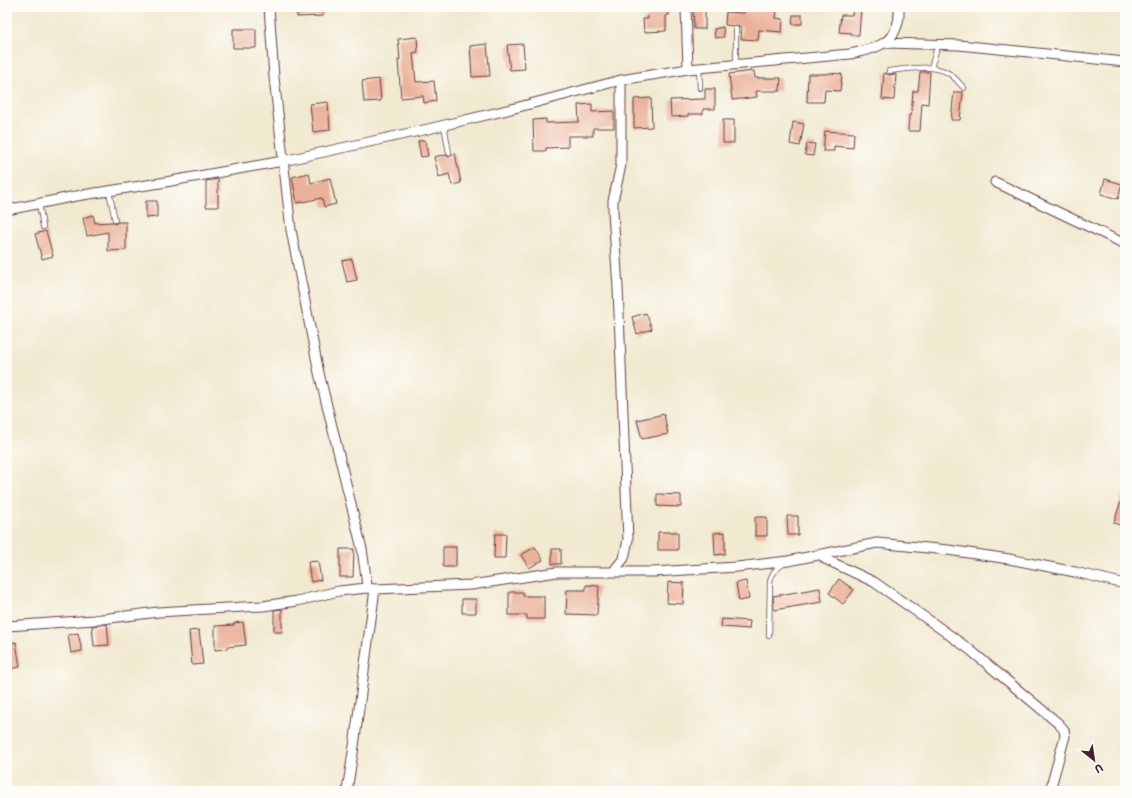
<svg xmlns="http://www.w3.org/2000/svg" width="1132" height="798" viewBox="0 0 1132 798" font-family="'Shantell Sans',sans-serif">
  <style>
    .building { fill: #ebb19a }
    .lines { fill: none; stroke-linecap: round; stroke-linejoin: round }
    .lane-casing { stroke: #633d44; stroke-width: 6 }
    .street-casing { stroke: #633d44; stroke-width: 11 }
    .lane { stroke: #fff; stroke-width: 4.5 }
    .street { stroke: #fff; stroke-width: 9 }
  </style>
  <rect width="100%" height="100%" fill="#fdfcf7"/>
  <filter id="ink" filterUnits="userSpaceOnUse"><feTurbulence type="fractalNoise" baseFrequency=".025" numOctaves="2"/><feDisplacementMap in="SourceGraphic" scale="8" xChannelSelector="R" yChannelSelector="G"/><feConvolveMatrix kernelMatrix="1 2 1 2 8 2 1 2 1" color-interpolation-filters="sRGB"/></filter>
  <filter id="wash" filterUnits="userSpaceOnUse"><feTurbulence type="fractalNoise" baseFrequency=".012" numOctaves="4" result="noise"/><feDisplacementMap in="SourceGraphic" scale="16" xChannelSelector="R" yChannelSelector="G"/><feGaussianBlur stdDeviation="0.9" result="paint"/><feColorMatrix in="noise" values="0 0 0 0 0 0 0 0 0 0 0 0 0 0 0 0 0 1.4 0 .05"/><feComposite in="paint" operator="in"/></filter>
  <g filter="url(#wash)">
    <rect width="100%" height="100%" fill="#f1e9d0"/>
    <g id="blocks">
      <path class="building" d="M647,7h21l1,8h-3v16l-22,1 -1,-13h5z
        M693,7h12v22h-11z
        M767,7h10l-1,11 7,1 -1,13 -23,-2 -1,10 -17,-1 1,-12 -17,-2 1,-13 18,1v-5l23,2z
        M853,7h8l-2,28h-8v-2l-12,-1 2,-17h11z
        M323,8v8l-26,1v-8z
        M793,15h9v9h-10z
        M723,27l1,10 -9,1 -1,-9z
        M233,29h23v19h-23z
        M417,37l1,15 -5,1 3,29 18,-1 2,20 -12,2 -1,-7 -22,2 -3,-38h2l-2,-21z
        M487,44l3,32 -18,1 -2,-31z
        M523,44l2,25 -15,1 -3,-25z
        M754,71l1,7h26l-1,13h-24l1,6 -25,3 -3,-26z
        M920,72h10l-2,32 -6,-1 -2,28h-12l1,-16 2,1 2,-25h5z
        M829,73l13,1 -2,17 -15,-1 -1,12h-17l1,-28h20z
        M884,73l5,2 7,-1 -2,26 -12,-1z
        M379,79l2,22 -17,1 -2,-21z
        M705,89h10v20h-12v5h-15v2l-17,1 -1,-17 35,-1z
        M954,92h9l-3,28h-9z
        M651,98l1,29 -18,1v-29z
        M328,102l2,28 -17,2 -3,-28z
        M592,104v8l22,-1v17h-21v8h-25v11l-22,1v3h-12l-1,-31 13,-1v4l33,-1 -1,-17z
        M723,120h11v23h-11z
        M793,122l11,2 -4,22 -10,-2z
        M825,131l29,2 -1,15 -19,-2v5h-11z
        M425,140l3,16 -7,1 -3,-16z
        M807,143l8,1 -2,12 -8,-1z
        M455,153l6,30 -9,2 -3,-11 -10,3 -5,-20 8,-2v1l4,-1 3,2z
        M309,173l2,10 19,-5 6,26 -12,3 -2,-9 -25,5 -5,-26z
        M218,179v28h-12v-26z
        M1105,179l17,5 -4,15 -17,-5z
        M146,201h11v16l-11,1z
        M93,215l2,8 17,-1 3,2 3,-2h8v28l-18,1v-19l-21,4 -4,-18z
        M46,231l7,25 -11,3 -7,-25z
        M352,259l5,21 -10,2 -5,-21z
        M646,313l6,16 -15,5 -5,-17z
        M664,414l4,20 -26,5 -5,-19z
        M657,494l24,1v12l-24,-1z
        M1123,494h2v33l-11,-4z
        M787,516h11v19h-10z
        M755,517h12v19h-12z
        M658,532h20v18h-20z
        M725,532v22l-10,1 -1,-22z
        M495,534h11l-1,24h-11z
        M443,547h13v20h-13z
        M535,547l8,13 -14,8 -8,-13z
        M340,549h14l-1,28h-13z
        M552,549h9v15h-9z
        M318,561l3,19 -10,2 -3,-20z
        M839,579l15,11 -11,14 -14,-11z
        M746,581l3,18 -10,2 -3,-18z
        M668,582l16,1 -1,21 -16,-1z
        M586,585l13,1 -2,29 -31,-1 1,-24h19z
        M820,588l2,14 -48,8 -1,-14z
        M509,592h14v4h21v23h-17v-4h-18z
        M462,599h14v14h-14z
        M282,609v23h-8v-22z
        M722,619l28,2 -1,8 -28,-2z
        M243,622l3,23 -19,2v2l-12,1v-24l19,-1v-2z
        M107,624l2,21 -15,1 -2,-20z
        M199,630l4,34 -11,1 -3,-34z
        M78,633l4,18 -11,2 -3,-18z
        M16,642l4,25 -11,2 -2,-11v-14z"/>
    </g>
  </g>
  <g filter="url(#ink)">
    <use href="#blocks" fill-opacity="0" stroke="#633d44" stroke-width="1"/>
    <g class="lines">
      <g class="lane-casing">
        <path id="lane" d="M736,64v-35
          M699,68l1,20
          M931,68l7,-24
          M889,71c16,-2 46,-7 59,2 6,3 11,10 16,15
          M444,125l5,28
          M109,191l6,29
          M39,203l4,24
          M769,635l1,-54c2,-9 7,-13 15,-18"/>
      </g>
      <g class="street-casing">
        <path id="street" d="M269,7l5,70 17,153 28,143 43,176 4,28 1,11
          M686,7l2,62
          M885,43l74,2 166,17
          M995,182l130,62
          M7,210l69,-14 84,-13 123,-22 145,-32 87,-21 106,-28 67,-11 162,-15c29,-6 51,-12 49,-47
          M821,554l4,5 49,23 56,39 39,28 90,75 5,6 1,6 -13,47 -1,8
          M613,572l11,-14 4,-18 -10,-252 -5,-76v-11l8,-36v-85
          M7,626l87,-6 64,-8 105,-6 34,-5 42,-10 28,-3 8,1 96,-4 86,-13h96l84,-5 51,-6 89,-18 71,7 61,9 66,13 50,12
          M347,791l7,-45 21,-157"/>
      </g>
      <use href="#lane" class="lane"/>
      <use href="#street" class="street"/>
    </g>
  </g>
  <rect width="1132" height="798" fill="none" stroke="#fdfcf7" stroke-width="24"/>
  <g transform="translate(1094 760) rotate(150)" stroke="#fdfcf7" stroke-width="3" paint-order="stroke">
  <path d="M0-3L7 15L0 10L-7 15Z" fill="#4a1f2b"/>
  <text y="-6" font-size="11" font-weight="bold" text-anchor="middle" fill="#4a1f2b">U</text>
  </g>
</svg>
